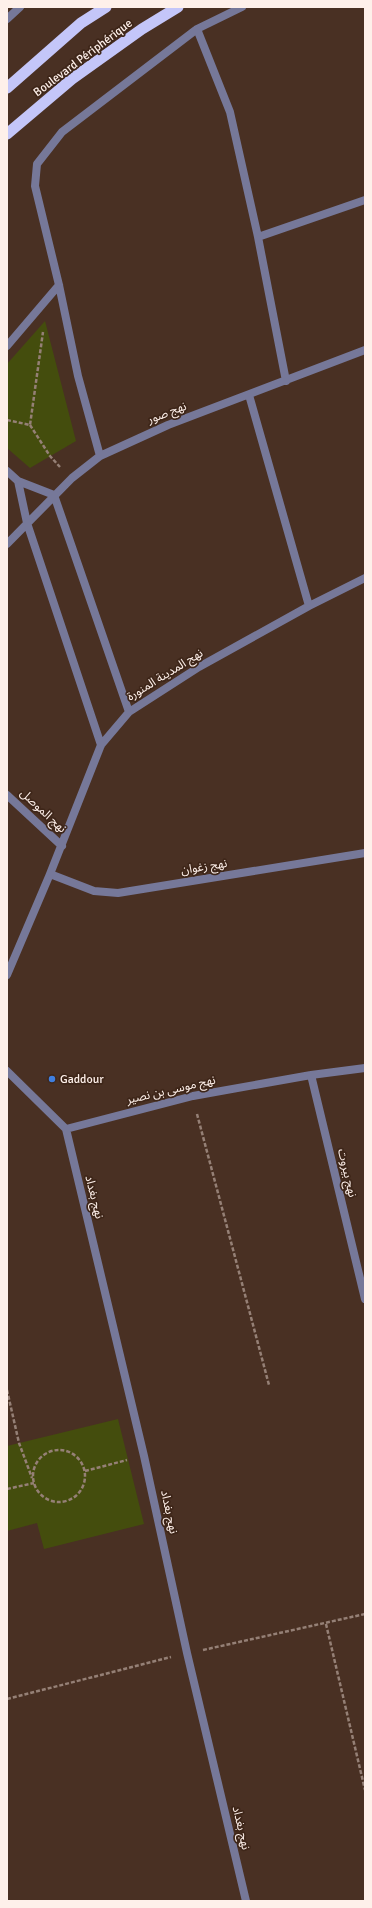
<svg xmlns="http://www.w3.org/2000/svg" width="372" height="1908" viewBox="0 0 372 1908" font-family="Signika,'Noto Sans Arabic',sans-serif">
  <style>
    .green { fill: #444d0d }
    .lines { fill: none; stroke-linecap: round; stroke-linejoin: round }
    .path { stroke: #958076; stroke-width: 2.5; stroke-dasharray: 4 2; stroke-linecap: butt }
    .minor { stroke: #767899; stroke-width: 8 }
    .trunk { stroke: #c4c6f9; stroke-width: 11 }
    .shop-dot { fill: #3f7fe0; stroke: #3e2619; stroke-width: 1.5 }
    .labels { text-anchor: middle; dominant-baseline: central; stroke-width: 3.5; stroke-linejoin: round; paint-order: stroke }
    .street-label { font-size: 12px; fill: #fef0ea; stroke: #3e2619 }
    .poi-label { font-size: 12px; fill: #fef0ea; stroke: #3e2619; text-anchor: start }
  </style>
  <rect width="100%" height="100%" fill="#493023"/>
  <path class="green" d="M45,321l31,120 -46,27 -23,-20v-84z
    M118,1419l26,105 -100,25 -7,-26 -30,8v-85z"/>
  <g class="lines">
    <path class="path" d="M7,420l23,5 13,-93
      M30,425l20,31 10,11
      M197,1114l72,271
      M7,1390l12,53 13,35
      M33 1476a26 26 0 1 1 52 0a26 26 0 1 1-52 0Z
      M85,1471l42,-11
      M7,1489l27,-6
      M326,1624l39,166
      M203,1650l162,-36
      M7,1699l164,-42"/>
    <path class="minor" d="M7,19l13,-12
      M197,29l33,83 28,125 28,144
      M258,237l107,-37
      M7,346l52,-61
      M249,395l60,211
      M100,456l-22,-80 -19,-91 -24,-99 2,-22 25,-32 135,-103 45,-22
      M7,471l11,10 36,14 75,217
      M18,481l9,42 74,222
      M7,544l65,-66 28,-22 68,-31 197,-75
      M7,795l55,51
      M50,874l44,17 24,2 247,-40
      M7,975l43,-101 51,-129 28,-33 70,-45 110,-61 56,-28
      M7,1071l59,58 127,-33 118,-21 54,-7
      M311,1075l54,224
      M66,1129l78,327 43,197 59,248"/>
    <path class="trunk" d="M7,88l74,-65 25,-16
      M7,134l65,-55 70,-50 36,-22"/>
  </g>
  <circle class="shop-dot" cx="52" cy="1079" r="4"/>
  <g class="labels">
    <g class="street-label">
      <text transform="translate(83 58) rotate(-37)">Boulevard Périphérique</text>
      <text transform="translate(167 413) rotate(-21)">نهج صور</text>
      <text transform="translate(165 675) rotate(-32)">نهج المدينة المنورة</text>
      <text transform="translate(43 811) rotate(43)">نهج الموصل</text>
      <text transform="translate(204 867) rotate(-9)">نهج زغوان</text>
      <text transform="translate(171 1090) rotate(-13)">نهج موسى بن نصير</text>
      <text transform="translate(347 1173) rotate(77)">نهج بيروت</text>
      <text transform="translate(94 1197) rotate(76)">نهج بغداد</text>
      <text transform="translate(169 1512) rotate(78)">نهج بغداد</text>
      <text transform="translate(241 1828) rotate(77)">نهج بغداد</text>
    </g>
    <g class="poi-label">
      <text x="60" y="1079">Gaddour</text>
    </g>
  </g>
  <rect width="372" height="1908" fill="none" stroke="#fef0ea" stroke-width="16"/>
</svg>
